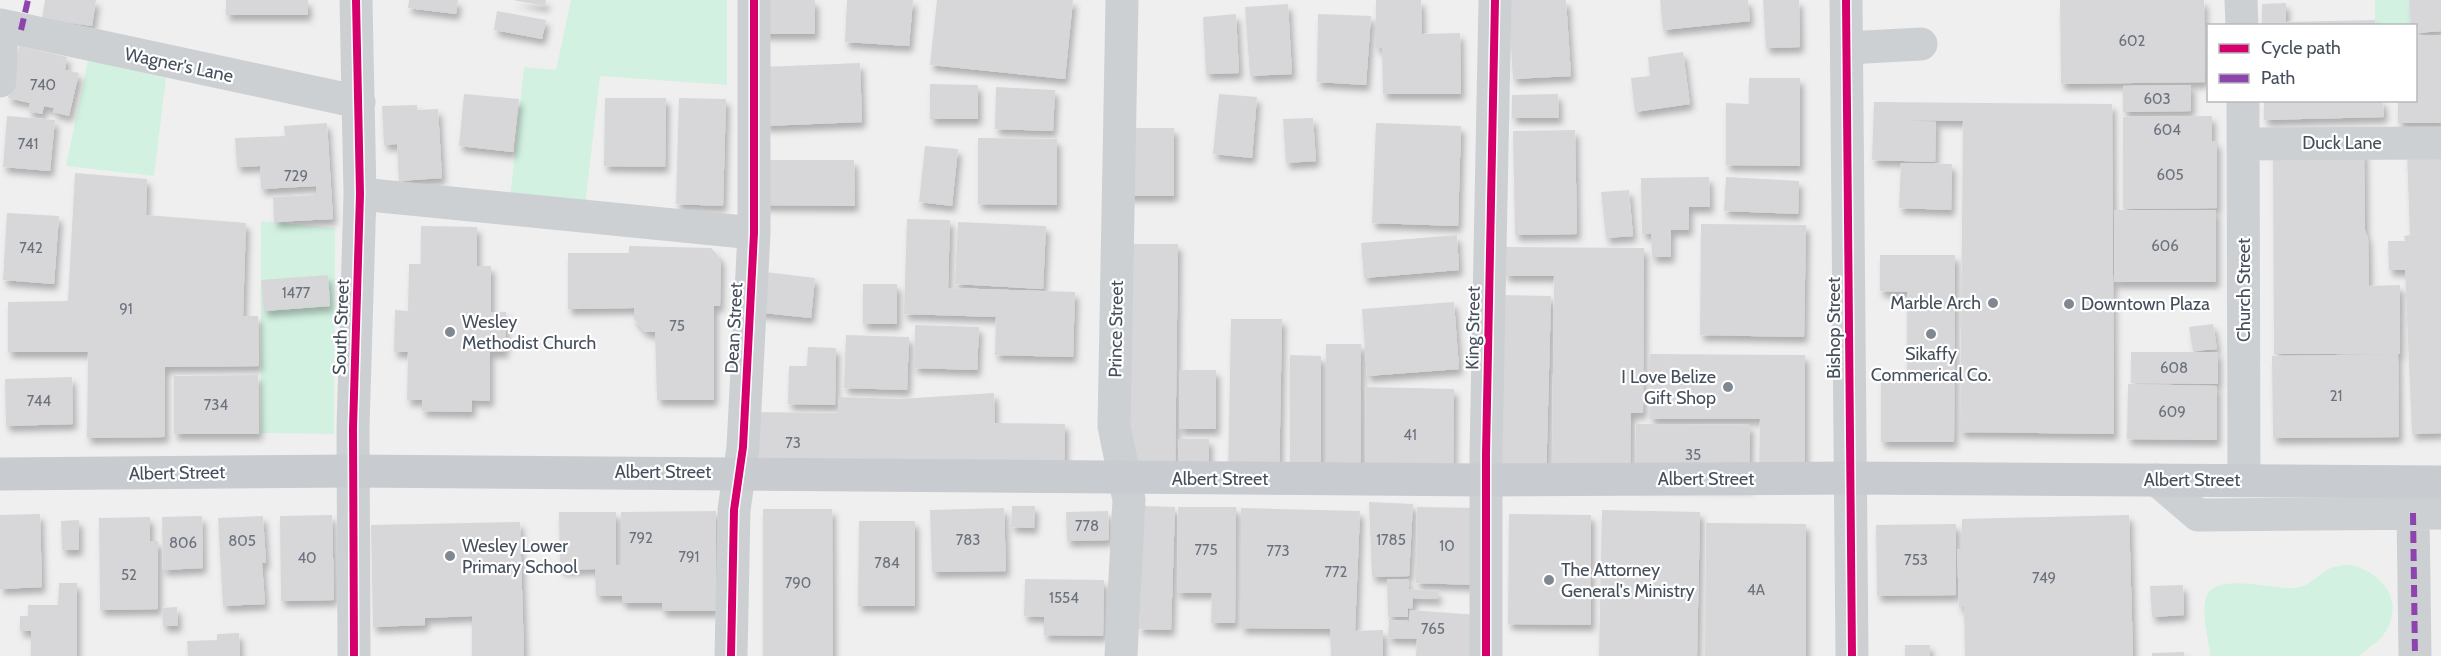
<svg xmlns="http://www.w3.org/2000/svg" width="2441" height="656" viewBox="0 0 2441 656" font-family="Cabin,sans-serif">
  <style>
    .green { fill: #d2f1e1 }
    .building { fill: #d7d7d9; filter: url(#shadow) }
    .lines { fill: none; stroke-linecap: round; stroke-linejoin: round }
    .minor { stroke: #cdd0d3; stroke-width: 33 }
    .major { stroke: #c8cbd0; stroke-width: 33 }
    .quiet { stroke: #8e44ad; stroke-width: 6; stroke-dasharray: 12 6; stroke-linecap: butt }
    .cycleway-casing { stroke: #fff; stroke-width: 11 }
    .cycleway { stroke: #d6006c; stroke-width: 8 }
    .poi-dot { fill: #818790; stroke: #fff; stroke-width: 2 }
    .labels { text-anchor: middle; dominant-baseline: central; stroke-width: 4.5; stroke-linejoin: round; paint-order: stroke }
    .number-label { font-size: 15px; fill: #6b727d }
    .street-label { font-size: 18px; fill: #454f5d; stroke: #fff }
    .poi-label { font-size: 18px; fill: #454f5d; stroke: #fff; text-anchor: start }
  </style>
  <defs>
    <filter id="shadow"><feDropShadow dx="3.5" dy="6" stdDeviation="3" flood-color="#0004"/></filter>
  </defs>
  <rect width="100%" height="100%" fill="#f0efef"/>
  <path class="green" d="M571,0h156v85l-127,-9 -15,130 -75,-8 14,-131 32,3z
    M2375,0h34l2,25h-36z
    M88,60l78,18 -12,98 -88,-10z
    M261,221l74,7 -1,206 -73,-1z
    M2351,565c30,7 54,35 35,66 -7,12 -18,16 -27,25h-149c-1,-17 -8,-39 -5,-55 4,-31 66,-12 87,-13 15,0 22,-9 33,-17 8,-5 17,-6 26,-6z"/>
  <path class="building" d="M45,0h51l-4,26 -50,-7z
    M226,0h82v15h-82z
    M409,0h49l-2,14 -48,-6z
    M513,0h33l-1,6z
    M752,0h63v34h-63z
    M847,0h66l-4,46 -64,-4z
    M937,0h136l-8,79 -135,-14z
    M1376,0h45l1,34 38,-1 1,61h-78l-1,-46h-6z
    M1508,0h58l5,76 -58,3z
    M1660,0h88l2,21 -87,9z
    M1763,0h36l1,47 -34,1z
    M2060,0h144l1,82 -144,2z
    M2409,0h32v31l-25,2v-7h-5z
    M2286,3v19l89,-2v6h-113v-22z
    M1288,4l4,70 -42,2 -5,-69z
    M497,11l49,9 -4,19 -48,-9z
    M1236,14l3,59 -33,1 -3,-57z
    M1318,14l53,2 -5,69 -49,-3z
    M2441,35v88h-43v-23h18v-64z
    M19,46l48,11 -2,13 14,3 -10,43 -16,-4 1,-4 -10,-2 -2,8 -14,-3 2,-8 -22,-5z
    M1683,52l7,52 -55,8 -4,-34 19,-2 -2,-19z
    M860,63l2,59 -98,4 -2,-59z
    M1749,78h51v88l-74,-1v-62l23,1z
    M930,84l48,1v34h-48z
    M2191,85v26l-68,1v-26z
    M996,87l59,3 -2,41 -58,-2z
    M464,94l55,5 -6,53 -54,-6z
    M1219,94l38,3 -5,61 -39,-4z
    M1558,94l1,24h-47v-23z
    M605,98h61l-1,69 -61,-1z
    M679,98l47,1 -3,107 -47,-2z
    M2264,100h119l1,17 -120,3z
    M1874,102l238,2 2,330 -154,-2 3,-311 -57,-1 30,2 -1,40 -63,-2z
    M417,105v5l21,-1 4,69 -43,3 -2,-37 -13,1 -2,-39z
    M7,116l48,4 -5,51 -47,-4z
    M2212,116v26l5,-1v67l-94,1v-92z
    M1313,118l3,43 -30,2 -3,-44z
    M327,123l6,96 -59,3 -1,-25 43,-2v-9l-55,3 -1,-23 -23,1 -2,-29 50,-2 -1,-10z
    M1376,123l85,3 -3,100 -86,-3z
    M1115,128h59v68h-59z
    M1575,130l2,104 -62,1 -2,-104z
    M978,138l79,1v66l-79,-1z
    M925,146l33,3 -6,57 -33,-4z
    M2364,150l1,80 3,9 1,47 31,-1v69h-126l-1,-203z
    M2441,152v281l-29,1 -7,-164h-16l-1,-29h17l-1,-5 6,-1 -3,-82z
    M755,160h99l1,46 -100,-1z
    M1901,163l51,1 -1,46 -52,-2z
    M75,173l72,6 -1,36 100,8 -3,93h15l1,50 -94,1v70l-78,1 1,-86h-80v-50l60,-1z
    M1709,177l1,30h-21v23h-18v27h-19l-1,-23h-9l-1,-56z
    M1726,177l73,4 -1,33 -74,-3z
    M1629,190l4,46 -27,2 -5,-46z
    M2114,210h102v72h-102z
    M7,213l52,3 -5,68 -51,-4z
    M907,219l43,1 -2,68 127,4 -2,65 -78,-2 1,-38 -92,-3z
    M958,222l88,4 -3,63 -88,-5z
    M1701,224l105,1 -2,112 -104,-2z
    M421,226l56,1v39h14v46h15l-1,40h-15v49l-18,-1v12l-50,-1v-11h-15l1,-48h-14l1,-42 13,1 1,-47h12z
    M1457,235l2,35 -95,8 -3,-35z
    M1111,244h67l-3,232 -67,-2z
    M629,246l82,2 10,11 -1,47h-6v94h-57l-2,-68h-10l-11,-13v-11l-66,1v-56h61z
    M1505,247l139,1 -1,165h-12l-1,58h-78l2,-195h-49z
    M1880,255h75l-1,187h-73v-66h26v-84l-27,-1z
    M749,270l66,8 -4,40 -57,-6z
    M328,275l2,31 -66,5 -3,-31z
    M863,284h34v40h-34z
    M1501,295l50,1 -5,186 -49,-2z
    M1454,302l5,67 -92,7 -5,-67z
    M1231,319h51l-3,164 -51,-1z
    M2213,324l4,25 -24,2 -4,-24z
    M915,325l64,2 -2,43 -63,-2z
    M846,335l63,2 -2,53 -63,-2z
    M1326,344h35v135h-35z
    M808,347l28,1 -1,57 -47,-1 1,-38h18z
    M2131,352h87v32l-87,-1z
    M1650,354l155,1v123h-46l1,-59h-110z
    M2398,354l1,83 -126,1 -1,-82z
    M1290,355l31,1v122h-31z
    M1180,370h36v59h-37z
    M258,375l1,59h-85v-58z
    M72,377l1,47 -67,2 -1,-47z
    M2128,384l89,2v54l-90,-1z
    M1366,387l88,2 -1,94 -88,-2z
    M994,393l1,30 70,1 -1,53 -316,-4 1,-61 89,1v-16l62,2z
    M1636,424l114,1 -1,62 -114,-2z
    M1179,439h30v39l-31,-2z
    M1369,502l44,2 -4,72 -37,1z
    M1012,506h23l-1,22 -23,-1z
    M1144,506l31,1 -4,123 -32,-1z
    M1178,507h58l-1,116h-24l1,-30h-35z
    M1417,507l60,1v77l-61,-2z
    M1004,508l2,63 -74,1 -2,-62z
    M1241,508l119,3 -5,120 28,-1v26h-52l-1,-27 -89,-1z
    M763,509h69l1,147h-70z
    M1602,510l98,2 -3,144h-98z
    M716,511v100h-54v-8h-40v-7h-26l-1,-27 -35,1 -1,-58h57v53h5v-53z
    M1108,511l1,29 -42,1 -1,-29z
    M40,514l2,73 -42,2v-74z
    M1509,514l82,1v110l-83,-1z
    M332,515l2,85 -53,1 -1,-85z
    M2129,515l4,141h-168l-1,-49h-5l-2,-58h5v-30z
    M202,516l1,52 -40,2 -1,-53z
    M263,516l3,47h-4l3,41 -42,2 -5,-88z
    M150,517v24h8v68l-58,1 -1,-92z
    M79,520v30h-17l-1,-29z
    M859,521h56v85h-57z
    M520,522l4,134h-52v-40l-47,2v7l-52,2 -2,-102z
    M1706,523l100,1v132h-101z
    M1956,524v71l-79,1 -1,-71z
    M1025,579l79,1 -1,56 -59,-1v-18l-20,-1z
    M1387,579h21l1,10 29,2v8l-25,-1 -1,11 -4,-1v9h-20z
    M59,583h18v73h-46v-25h-11v-15h8v-11h30z
    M2183,585l1,30 -32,2 -2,-31z
    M177,607l1,19h-15l-1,-18z
    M1410,610l67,5 -1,41h-60l1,-17 -29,-1 1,-18 20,1z
    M239,633l1,23h-52l-1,-15 30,-1v-6z
    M1905,645h25v11h-25z
    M2184,652v4h-32v-3z"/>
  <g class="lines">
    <path class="minor" d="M1846,0l6,656
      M2241,0l1,26
      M0,25l359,77
      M1847,48l74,-4
      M0,81l2,-55
      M2243,100l1,380
      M2244,144l197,-1
      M360,194l394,39
      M2157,480l41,35 243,-2
      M2413,513l2,143
      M354,656l-1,-228 7,-234 -4,-194
      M731,656l3,-146 9,-63 11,-214v-233
      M1121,656l8,-156 -15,-74 8,-426
      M1486,656v-203l9,-453"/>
    <path class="major" d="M0,474l353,-3 1133,9 364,-2 591,4"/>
    <path class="quiet" d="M21,30l7,-30
      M2413,513l2,143"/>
    <g class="cycleway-casing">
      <path id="cycleway" d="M1846,0l6,656
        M354,656l-1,-228 7,-234 -4,-194
        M731,656l3,-146 9,-63 11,-214v-233
        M1486,656v-203l9,-453"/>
    </g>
    <use href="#cycleway" class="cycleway"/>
  </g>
  <g class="poi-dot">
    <circle cx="1993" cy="303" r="6"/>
    <circle cx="2069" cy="304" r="6"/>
    <circle cx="450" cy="332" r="6"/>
    <circle cx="1931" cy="334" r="6"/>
    <circle cx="1728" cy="387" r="6"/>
    <circle cx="450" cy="556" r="6"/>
    <circle cx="1549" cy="580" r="6"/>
  </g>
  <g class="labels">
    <g class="number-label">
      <text x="2132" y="41">602</text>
      <text x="43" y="85">740</text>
      <text x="2157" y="99">603</text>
      <text x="2167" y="130">604</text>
      <text x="28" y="144">741</text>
      <text x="2170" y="175">605</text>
      <text x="296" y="176">729</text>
      <text x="2165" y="246">606</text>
      <text x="31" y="248">742</text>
      <text x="296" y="293">1477</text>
      <text x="126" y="309">91</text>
      <text x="677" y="326">75</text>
      <text x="2174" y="368">608</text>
      <text x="2336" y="396">21</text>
      <text x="39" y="401">744</text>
      <text x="216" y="405">734</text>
      <text x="2172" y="412">609</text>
      <text x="1410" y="435">41</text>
      <text x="793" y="443">73</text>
      <text x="1693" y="455">35</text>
      <text x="1087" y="526">778</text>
      <text x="641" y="538">792</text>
      <text x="968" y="540">783</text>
      <text x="1391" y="540">1785</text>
      <text x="242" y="541">805</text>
      <text x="183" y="543">806</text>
      <text x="1447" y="546">10</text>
      <text x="1206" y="550">775</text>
      <text x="1278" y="551">773</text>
      <text x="689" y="557">791</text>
      <text x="307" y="558">40</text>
      <text x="1916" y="560">753</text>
      <text x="887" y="563">784</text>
      <text x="1336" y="572">772</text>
      <text x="129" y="575">52</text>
      <text x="2044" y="578">749</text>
      <text x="798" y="583">790</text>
      <text x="1756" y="590">4A</text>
      <text x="1064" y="598">1554</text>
      <text x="1433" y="629">765</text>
    </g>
    <g class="street-label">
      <text transform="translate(179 65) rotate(12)">Wagner's Lane</text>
      <text x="2342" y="143">Duck Lane</text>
      <text transform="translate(2244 290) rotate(-90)">Church Street</text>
      <text transform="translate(341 327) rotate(-88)">South Street</text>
      <text transform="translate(734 328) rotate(-87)">Dean Street</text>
      <text transform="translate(1473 328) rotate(-89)">King Street</text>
      <text transform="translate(1834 328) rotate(-90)">Bishop Street</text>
      <text transform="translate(1116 329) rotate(-89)">Prince Street</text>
      <text x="663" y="472">Albert Street</text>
      <text transform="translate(177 473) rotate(-1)">Albert Street</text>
      <text x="1220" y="479">Albert Street</text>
      <text x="1706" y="479">Albert Street</text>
      <text x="2192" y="480">Albert Street</text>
    </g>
    <g class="poi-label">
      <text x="1981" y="303" text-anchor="end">Marble Arch</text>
      <text x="2081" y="304">Downtown Plaza</text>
      <text x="462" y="322">Wesley<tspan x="462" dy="21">Methodist Church</tspan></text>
      <text x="1931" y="354" text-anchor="middle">Sikaffy<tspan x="1931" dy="21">Commerical Co.</tspan></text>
      <text x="1716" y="377" text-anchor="end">I Love Belize<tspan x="1716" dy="21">Gift Shop</tspan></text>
      <text x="462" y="546">Wesley Lower<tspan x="462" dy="21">Primary School</tspan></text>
      <text x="1561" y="570">The Attorney<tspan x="1561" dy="21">General's Ministry</tspan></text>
    </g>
  </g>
  <rect x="2207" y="24" width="210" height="78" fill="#ffffff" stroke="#b5b9be" stroke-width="1.5"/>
  <rect x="2219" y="44" width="30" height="9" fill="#d6006c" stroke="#b5b9be" stroke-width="1.5"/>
  <text x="2261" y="54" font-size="18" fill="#454f5d">Cycle path</text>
  <rect x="2219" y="74" width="30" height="9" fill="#8e44ad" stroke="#b5b9be" stroke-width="1.5"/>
  <text x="2261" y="84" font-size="18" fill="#454f5d">Path</text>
</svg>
